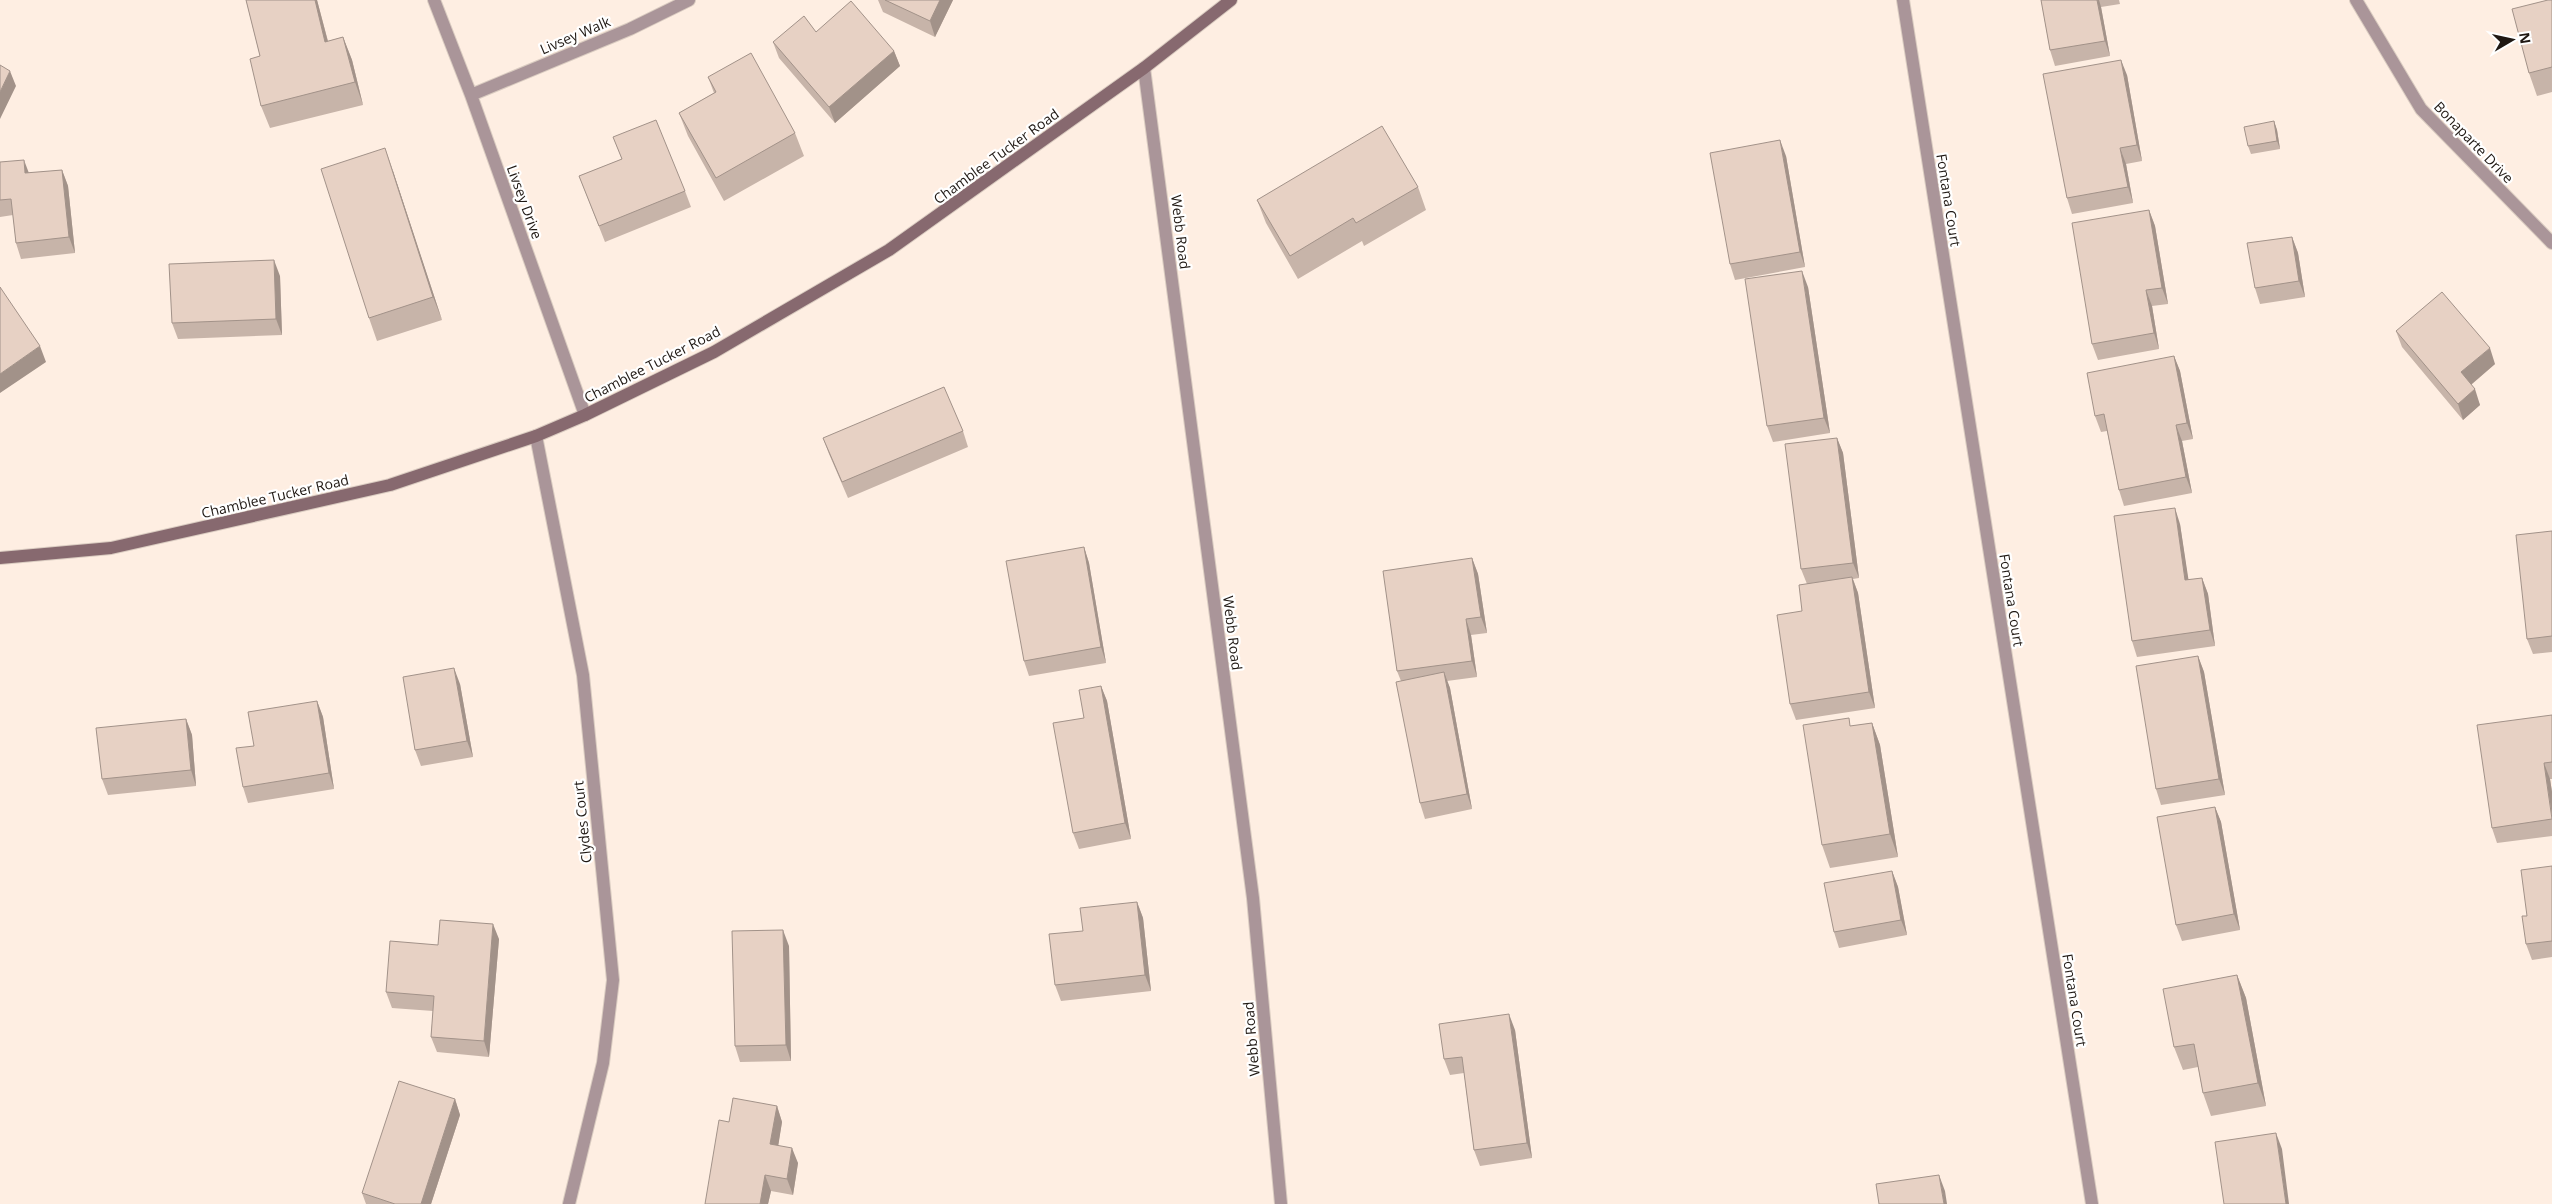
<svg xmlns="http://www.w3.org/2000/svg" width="2552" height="1204" viewBox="0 0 2552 1204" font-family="'Open Sans',sans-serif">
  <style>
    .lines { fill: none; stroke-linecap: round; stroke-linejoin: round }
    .street-casing { stroke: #daccc1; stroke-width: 14 }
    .secondary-casing { stroke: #daccc1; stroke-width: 14 }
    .street { stroke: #aa9599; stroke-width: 12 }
    .secondary { stroke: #87696f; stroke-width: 12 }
    .wall { fill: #c7b4a9 }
    .shaded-wall { fill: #a29289 }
    .building { fill: #e7d1c4; stroke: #a29289 }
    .labels { text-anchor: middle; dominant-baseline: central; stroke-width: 4.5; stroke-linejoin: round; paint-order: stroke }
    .street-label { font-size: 14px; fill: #1f1813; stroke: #fff }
  </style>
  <rect width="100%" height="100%" fill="#feeee2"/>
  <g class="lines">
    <g class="street-casing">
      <path id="street" d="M434,0l37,95 114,320
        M1903,0l189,1204
        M2356,0l65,109 131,134
        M1144,68l109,830 28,306
        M471,95l159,-66 59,-29
        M536,436l47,239 30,305 -10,83 -34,141"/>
    </g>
    <g class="secondary-casing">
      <path id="secondary" d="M0,558l111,-10 279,-63 146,-49 49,-21 129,-63 175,-102 255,-182 87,-68"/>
    </g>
    <use href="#street" class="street"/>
    <use href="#secondary" class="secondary"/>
  </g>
  <path class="wall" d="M246,0h71l11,41 15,-4 9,23 11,45 -93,23 -9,-22 -1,-50z
    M878,0h75l-18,37 -52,-25z
    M2041,0h78l1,4 -19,3 9,49 -55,10 -5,-16z
    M2552,0v92l-15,4 -8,-23z
    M773,42l121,9 6,15 -65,57 -56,-65z
    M2127,75l15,86 -16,3 7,39 -61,11 -5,-16z
    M708,77l87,56 9,23 -80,45 -36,-65 -9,-23 35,-20z
    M2274,121l3,9 3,19 -29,5 -3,-8z
    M613,137l72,54 6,16 -86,35 -26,-66 43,-17z
    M1786,156l19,111 -70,13 -5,-16z
    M0,162l29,11 33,-3 6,16 7,67 -54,6 -5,-16 -3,-28 -13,2z
    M393,171l49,149 -65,21 -8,-23z
    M1418,187l8,23 -62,36 -2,-5 -64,38 -32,-56 -9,-23z
    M2149,210l6,16 13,78 -16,2 7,43 -61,11 -6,-16z
    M2292,237l6,16 7,44 -45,7 -5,-16z
    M280,276l2,59 -104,4 -6,-16z
    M1808,287l22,146 -57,9 -6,-16z
    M2396,331l99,33 -24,21 9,20 -17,15 -61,-73z
    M2174,356l6,15 13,68 -11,2 10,52 -68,13 -5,-16 -12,-59 -6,1 -6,-16z
    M963,431l5,16 -120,51 -19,-44 -6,-16z
    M1837,438l6,15 16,125 -6,1 5,14 17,115 -79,12 -6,-16 12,-93 5,-27 -6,-15z
    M2180,524l8,56 14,-2 6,16 7,52 -78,11 -5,-16z
    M2552,531v121l-19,2 -6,-15z
    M1084,547l5,16 17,100 -77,13 -5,-15z
    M1472,558l6,16 9,59 -16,2 6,42 -30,4 3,7 22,121 -47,10 -5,-16 -19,-122 -4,-10z
    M2198,656l6,16 21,123 -64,10 -5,-16z
    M460,684l13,73 -52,9 -6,-16z
    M1101,686l6,15 24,138 -52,10 -6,-16 11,-115z
    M317,701l6,16 11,72 -86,14 -5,-16 11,-41z
    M2552,715v64h-2l2,13v44l-55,7 -5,-15z
    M186,719l6,16 4,51 -88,9 -6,-16z
    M1872,723l8,22 18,112 -68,11 -8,-23 30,-119z
    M2215,807l6,15 19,108 -58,11 -6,-16z
    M2552,866v91l-20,3 -6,-16 1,-28z
    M1892,871l6,16 9,48 -68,13 -5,-16z
    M1137,902l6,16 8,73 -90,10 -6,-16 28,-54z
    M499,939l-10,118 -52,-5 -6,-15 2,-26 -41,-3 -6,-16 52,-47z
    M789,946l2,115 -51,1 -5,-16z
    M2237,975l9,23 20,108 -55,10 -8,-23 -5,-26 -15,3 -9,-23z
    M1515,1030l17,128 -52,8 -6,-16 -10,-77 -14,2 -6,-16z
    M455,1099l5,16 -29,89h-65l-4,-11z
    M777,1106l5,16 -4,23 20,18 -5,32 -22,-4 -3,13h-63l24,-82z"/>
  <path class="shaded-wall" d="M315,0h2l17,65 -9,-23z
    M940,0h13l-18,37 -5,-16z
    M2097,0h2l2,7 9,49 -5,-15z
    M343,37l9,23 11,45 -8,-23z
    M894,51l6,15 -65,57 -6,-16z
    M2121,60l6,15 15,86 -5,-16z
    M10,71l6,15 -16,33v-27z
    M2274,121l3,9 3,19 -3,-8z
    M1780,140l6,16 19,111 -5,-15z
    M385,148l8,23 49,149 -9,-23z
    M2120,148l6,16 7,39 -5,-16z
    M24,160l6,16 -5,-3z
    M62,170l6,16 7,67 -6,-16z
    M2149,210l6,16 13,78 -6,-16z
    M2292,237l6,16 7,44 -6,-16z
    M274,260l6,16 2,59 -6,-16z
    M1802,271l6,16 22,146 -6,-15z
    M2146,290l6,16 7,43 -5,-16z
    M40,346l6,16 -46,31v-19z
    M2490,348l5,16 -28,24 -6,-16z
    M2174,356l6,15 13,68 -6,-16z
    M2475,389l5,16 -17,15 -5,-16z
    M2176,425l6,16 10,52 -6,-16z
    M1837,438l6,15 16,125 -6,-15z
    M2175,508l5,16 11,72 -6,-16z
    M1084,547l5,16 17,100 -5,-16z
    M1472,558l6,16 9,59 -6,-16z
    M1852,577l6,16 17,115 -6,-16z
    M2202,578l6,16 7,52 -5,-16z
    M1466,619l5,16 6,42 -5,-16z
    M2198,656l6,16 21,123 -6,-16z
    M454,668l6,16 13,73 -6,-16z
    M1444,672l6,16 22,121 -5,-15z
    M1101,686l6,15 24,138 -6,-16z
    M317,701l6,16 11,72 -5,-16z
    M186,719l6,16 4,51 -5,-16z
    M1872,723l8,22 18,112 -8,-23z
    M2544,763l6,16 2,13v23z
    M2215,807l6,15 19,108 -6,-16z
    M1892,871l6,16 9,48 -6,-15z
    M1137,902l6,16 8,73 -6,-16z
    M493,924l6,15 -10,118 -5,-16z
    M783,930l6,16 2,115 -5,-16z
    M2237,975l9,23 20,108 -8,-23z
    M1509,1014l6,16 17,128 -5,-15z
    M455,1099l5,16 -29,89h-10z
    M777,1106l5,16 -6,38 -6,-16z
    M2276,1133l6,16 7,55h-3z
    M792,1148l6,15 -5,32 -6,-16z
    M765,1175l6,16 -3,13h-8z
    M1939,1175l6,16 2,13h-3z"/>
  <path class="building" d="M246,0h69l10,42 18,-5 12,45 -94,24 -11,-47 10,-3z
    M885,0h55l-10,21z
    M2041,0h56l8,41 -55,9z
    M2548,0h4v67l-23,6 -17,-64z
    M851,1l43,50 -65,56 -56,-65 31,-26 12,16z
    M751,53l44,80 -79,45 -37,-65 37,-21 -8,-15z
    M2121,60l16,85 -17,3 8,39 -61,11 -24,-124z
    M0,65l10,6 -10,21z
    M656,120l29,71 -86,35 -20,-50 43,-17 -9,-22z
    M2274,121l3,20 -29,5 -4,-19z
    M1382,126l36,61 -62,36 -3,-5 -63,38 -33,-56z
    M1780,140l20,112 -70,12 -20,-111z
    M385,148l48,149 -64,21 -48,-149z
    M24,160l1,13 37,-3 7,67 -53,6 -5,-44 -11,1v-38z
    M2149,210l13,78 -16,2 8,43 -62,11 -20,-121z
    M2292,237l7,44 -44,7 -8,-45z
    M274,260l2,59 -104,4 -3,-59z
    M1802,271l22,147 -57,8 -22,-147z
    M0,287l40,59 -40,28z
    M2442,292l48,56 -29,24 14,17 -17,15 -62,-73z
    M2174,356l13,67 -11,2 10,52 -67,13 -15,-76 -9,2 -8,-43z
    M944,387l19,44 -121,51 -19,-44z
    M1837,438l16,125 -52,6 -16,-125z
    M2175,508l10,72 17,-2 8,52 -78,11 -18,-125z
    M2552,531v105l-25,3 -11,-104z
    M1084,547l17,100 -77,14 -18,-100z
    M1472,558l9,59 -15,2 6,42 -75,10 -14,-100z
    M1852,577l17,115 -79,12 -13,-89 25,-4 -3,-26z
    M2198,656l21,123 -63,10 -20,-123z
    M454,668l13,73 -52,9 -12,-73z
    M1444,672l23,122 -47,9 -24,-121z
    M1101,686l24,137 -52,10 -20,-110 31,-5 -5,-28z
    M317,701l12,72 -86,14 -7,-39 18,-2 -6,-34z
    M2552,715v47l-8,1 8,56 -60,9 -15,-103z
    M1849,718l1,8 22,-3 18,111 -68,11 -19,-120z
    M186,719l5,51 -89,9 -6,-51z
    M2215,807l19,107 -58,11 -19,-108z
    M2552,866v75l-26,3 -4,-28h5l-6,-46z
    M1892,871l9,49 -67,12 -10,-49z
    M1137,902l8,73 -90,10 -6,-51 34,-3 -3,-23z
    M440,920l53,4 -9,117 -53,-4 3,-41 -48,-4 4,-51 48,4z
    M783,930l3,115 -51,1 -3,-115z
    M2237,975l21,108 -55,10 -9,-49 -20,3 -11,-58z
    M1509,1014l18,129 -53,7 -12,-93 -18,2 -5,-35z
    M399,1081l56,18 -34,105h-26l-33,-11z
    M733,1098l44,8 -7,38 22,4 -5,31 -22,-4 -5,29h-55l14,-84 10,2z
    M2276,1133l10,71h-62l-9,-62z
    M1939,1175l5,29h-65l-3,-20z"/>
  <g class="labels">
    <g class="street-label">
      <text transform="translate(575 35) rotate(-23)">Livsey Walk</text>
      <text transform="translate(2474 142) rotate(46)">Bonaparte Drive</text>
      <text transform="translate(996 156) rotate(-36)">Chamblee Tucker Road</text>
      <text transform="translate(1949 200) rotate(81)">Fontana Court</text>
      <text transform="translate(525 202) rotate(70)">Livsey Drive</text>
      <text transform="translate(1181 232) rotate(83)">Webb Road</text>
      <text transform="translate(652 364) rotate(-27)">Chamblee Tucker Road</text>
      <text transform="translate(275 496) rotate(-13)">Chamblee Tucker Road</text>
      <text transform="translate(2012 600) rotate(81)">Fontana Court</text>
      <text transform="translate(1233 633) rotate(83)">Webb Road</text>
      <text transform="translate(582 822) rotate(-96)">Clydes Court</text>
      <text transform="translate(2075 1000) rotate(81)">Fontana Court</text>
      <text transform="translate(1251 1039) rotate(-95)">Webb Road</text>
    </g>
  </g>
  <g transform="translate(2512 40) rotate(81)" stroke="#ffffff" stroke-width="4" paint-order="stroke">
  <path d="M0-4L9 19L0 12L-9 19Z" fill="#1f1813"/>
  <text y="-8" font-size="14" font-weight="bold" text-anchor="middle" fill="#1f1813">N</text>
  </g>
</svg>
